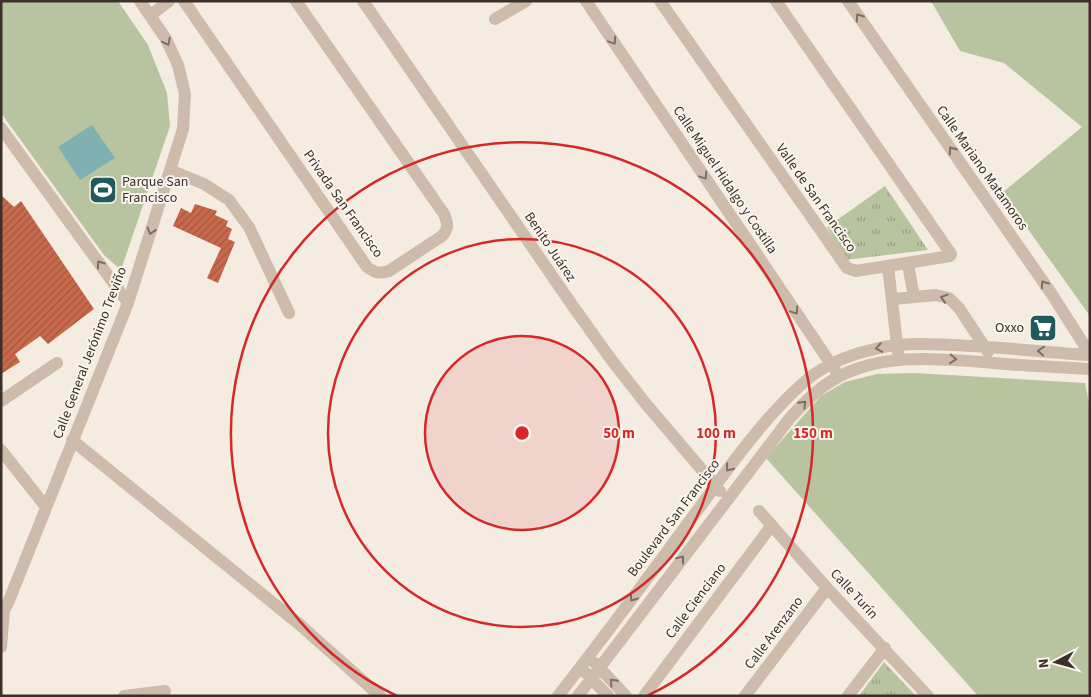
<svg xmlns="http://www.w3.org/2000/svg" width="1091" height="697" viewBox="0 0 1091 697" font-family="'Source Sans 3',sans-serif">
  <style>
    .grass { fill: #b8c4a0 }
    .park { fill: url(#park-tufts) }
    .water { fill: #7fb0b2 }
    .building { fill: url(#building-hatch) }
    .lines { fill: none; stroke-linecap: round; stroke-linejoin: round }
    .minor { stroke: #cdbbac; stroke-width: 12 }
    .oneway { stroke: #7d6f65 }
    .ring { fill: none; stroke: #d62828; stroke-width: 2.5 }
    .labels { text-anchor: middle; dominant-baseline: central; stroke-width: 4; stroke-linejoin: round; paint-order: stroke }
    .street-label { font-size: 14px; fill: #3b302b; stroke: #fbf5ee }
    .poi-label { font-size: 14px; fill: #3b302b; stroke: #fbf5ee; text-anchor: start }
    .centre { fill: #d62828; stroke: #fbf5ee; stroke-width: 2.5 }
    .ring-label { font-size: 15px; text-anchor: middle; font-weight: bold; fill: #d62828; stroke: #fbf5ee; stroke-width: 4; stroke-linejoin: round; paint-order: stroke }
  </style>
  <defs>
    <pattern id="park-tufts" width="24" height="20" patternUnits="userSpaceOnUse" patternTransform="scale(1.25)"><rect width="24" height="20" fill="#b8c4a0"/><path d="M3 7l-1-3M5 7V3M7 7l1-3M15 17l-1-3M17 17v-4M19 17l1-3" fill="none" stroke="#97a083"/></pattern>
    <pattern id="building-hatch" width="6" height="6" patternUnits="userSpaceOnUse" patternTransform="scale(1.25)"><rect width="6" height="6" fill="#c8694b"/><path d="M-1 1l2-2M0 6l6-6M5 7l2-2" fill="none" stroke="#a4573f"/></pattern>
  </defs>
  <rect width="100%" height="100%" fill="#f4ebe1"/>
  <path class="grass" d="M1,1h117l30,44 19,48 3,33 -49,144 -17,-15 -103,-142z
    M931,1h159v315l-88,-123 80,-66 -78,-64 -44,-12z
    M914,373l171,10 5,24v289h-112l-212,-238 55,-62 24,-14 32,-8z"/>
  <path class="park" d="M885,186l43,64 -83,10 -18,-33z
    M884,662l32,34h-57z"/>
  <path class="water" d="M92,125l23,33 -35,22 -22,-33z"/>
  <path class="building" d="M1,195l13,12 7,-6 73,108 -46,35 -8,-8 -25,18 5,8 -19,12z
    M195,204l22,7 -2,4 13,6 -2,5 6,3 -4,10 7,3 -17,41 -11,-5 14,-30 -48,-22 8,-18 10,5z"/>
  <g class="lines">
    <path class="minor" d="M184,1l183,266c8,6 12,7 22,4l53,-35c7,-8 6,-12 2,-22l-148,-213
      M363,1l207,301 40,56 36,46 74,87
      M586,1l249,369
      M660,1l187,267 9,3 94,-15 1,-2 -175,-253
      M848,1l203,292 39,61
      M151,15l18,-14
      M495,19l31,-18
      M1,128l127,175
      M170,170l34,14 25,16 20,27 40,86
      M908,264l6,33
      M888,266l10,87
      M893,299l43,-4 13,3 10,10 29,44
      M1,401l56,-38
      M72,440l227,184 81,72
      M1,450l45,57
      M759,511l68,77 101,108
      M1,615l7,-12 120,-300 55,-174 2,-35 -7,-29 -12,-26 -26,-38
      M1,647l3,-36
      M595,663l31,33
      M585,672l23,24
      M124,696l41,-5
      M558,696c48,-61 93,-123 139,-185 32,-44 71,-99 112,-133 18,-14 40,-23 62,-28 27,-8 55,-6 83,-5 45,2 90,7 136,10
      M578,696l212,-278c13,-14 26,-28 43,-38 48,-29 108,-21 161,-17 32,3 64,4 96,6
      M644,696l128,-171
      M745,696l82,-108
      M848,696l37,-48"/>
  </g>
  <defs><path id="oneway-chevron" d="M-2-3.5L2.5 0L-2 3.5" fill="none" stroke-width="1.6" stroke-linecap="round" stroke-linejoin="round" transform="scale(1.25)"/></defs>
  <g class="oneway">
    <use href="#oneway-chevron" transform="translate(859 17) rotate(-125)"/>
    <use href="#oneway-chevron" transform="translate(613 41) rotate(56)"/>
    <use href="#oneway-chevron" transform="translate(167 42) rotate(63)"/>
    <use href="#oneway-chevron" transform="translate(952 150) rotate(-125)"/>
    <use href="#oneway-chevron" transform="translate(704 176) rotate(56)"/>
    <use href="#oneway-chevron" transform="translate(151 231) rotate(107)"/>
    <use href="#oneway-chevron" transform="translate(100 264) rotate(-126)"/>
    <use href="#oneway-chevron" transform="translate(1044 284) rotate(-125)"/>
    <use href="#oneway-chevron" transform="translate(944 298) rotate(-163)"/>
    <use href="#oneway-chevron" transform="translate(795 311) rotate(56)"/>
    <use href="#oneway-chevron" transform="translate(879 348) rotate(169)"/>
    <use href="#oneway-chevron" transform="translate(1041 351) rotate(-175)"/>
    <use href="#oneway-chevron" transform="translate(953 359) rotate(4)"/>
    <use href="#oneway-chevron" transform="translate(803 404) rotate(-46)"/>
    <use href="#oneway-chevron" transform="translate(729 468) rotate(128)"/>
    <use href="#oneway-chevron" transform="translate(681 559) rotate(-53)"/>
    <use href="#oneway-chevron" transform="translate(633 598) rotate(126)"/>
    <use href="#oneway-chevron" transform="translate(613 682) rotate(-133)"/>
  </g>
  <circle cx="522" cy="433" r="97" fill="#d62828" fill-opacity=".12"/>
  <g class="ring">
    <circle cx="522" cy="433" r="97"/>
    <circle cx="522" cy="433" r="194"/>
    <path d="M397 696A291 291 0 1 1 647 696"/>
  </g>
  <defs>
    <g id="stadium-square" transform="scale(1.4375)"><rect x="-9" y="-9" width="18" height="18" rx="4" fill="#1f5a5e" stroke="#fbf5ee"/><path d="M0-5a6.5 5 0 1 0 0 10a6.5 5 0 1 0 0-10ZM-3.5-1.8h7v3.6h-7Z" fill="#fff"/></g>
    <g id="supermarket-square" transform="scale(1.4375)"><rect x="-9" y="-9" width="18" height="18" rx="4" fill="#1f5a5e" stroke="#fbf5ee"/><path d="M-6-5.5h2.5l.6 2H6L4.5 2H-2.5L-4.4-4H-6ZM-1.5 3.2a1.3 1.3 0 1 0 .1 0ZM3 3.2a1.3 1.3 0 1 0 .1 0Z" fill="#fff"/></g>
  </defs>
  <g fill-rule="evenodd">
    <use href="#stadium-square" x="103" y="190"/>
    <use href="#supermarket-square" x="1043" y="328"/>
  </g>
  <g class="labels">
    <g class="street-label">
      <text transform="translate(982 168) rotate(55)">Calle Mariano Matamoros</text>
      <text transform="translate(725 180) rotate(56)">Calle Miguel Hidalgo y Costilla</text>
      <text transform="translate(816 198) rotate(55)">Valle de San Francisco</text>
      <text transform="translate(343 204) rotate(55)">Privada San Francisco</text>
      <text transform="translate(550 247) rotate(56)">Benito Juárez</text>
      <text transform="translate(90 353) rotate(-69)">Calle General Jerónimo Treviño</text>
      <text transform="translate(674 518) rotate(-53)">Boulevard San Francisco</text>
      <text transform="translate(854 594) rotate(47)">Calle Turín</text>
      <text transform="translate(696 601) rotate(-53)">Calle Cienciano</text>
      <text transform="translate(774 633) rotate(-53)">Calle Arenzano</text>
    </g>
    <g class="poi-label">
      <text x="122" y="182">Parque San<tspan x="122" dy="16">Francisco</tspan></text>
      <text x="1024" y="328" text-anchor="end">Oxxo</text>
    </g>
  </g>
  <circle cx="522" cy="433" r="8" class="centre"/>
  <g class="ring-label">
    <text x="619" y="438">50 m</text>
    <text x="716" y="438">100 m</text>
    <text x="813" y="438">150 m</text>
  </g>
  <rect width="1091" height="697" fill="none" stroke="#3b302b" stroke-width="5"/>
  <g transform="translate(1056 662) rotate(264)" stroke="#fbf5ee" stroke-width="4" paint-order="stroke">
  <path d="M0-4L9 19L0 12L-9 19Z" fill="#3b302b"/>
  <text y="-8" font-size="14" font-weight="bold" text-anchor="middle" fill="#3b302b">N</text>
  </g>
</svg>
